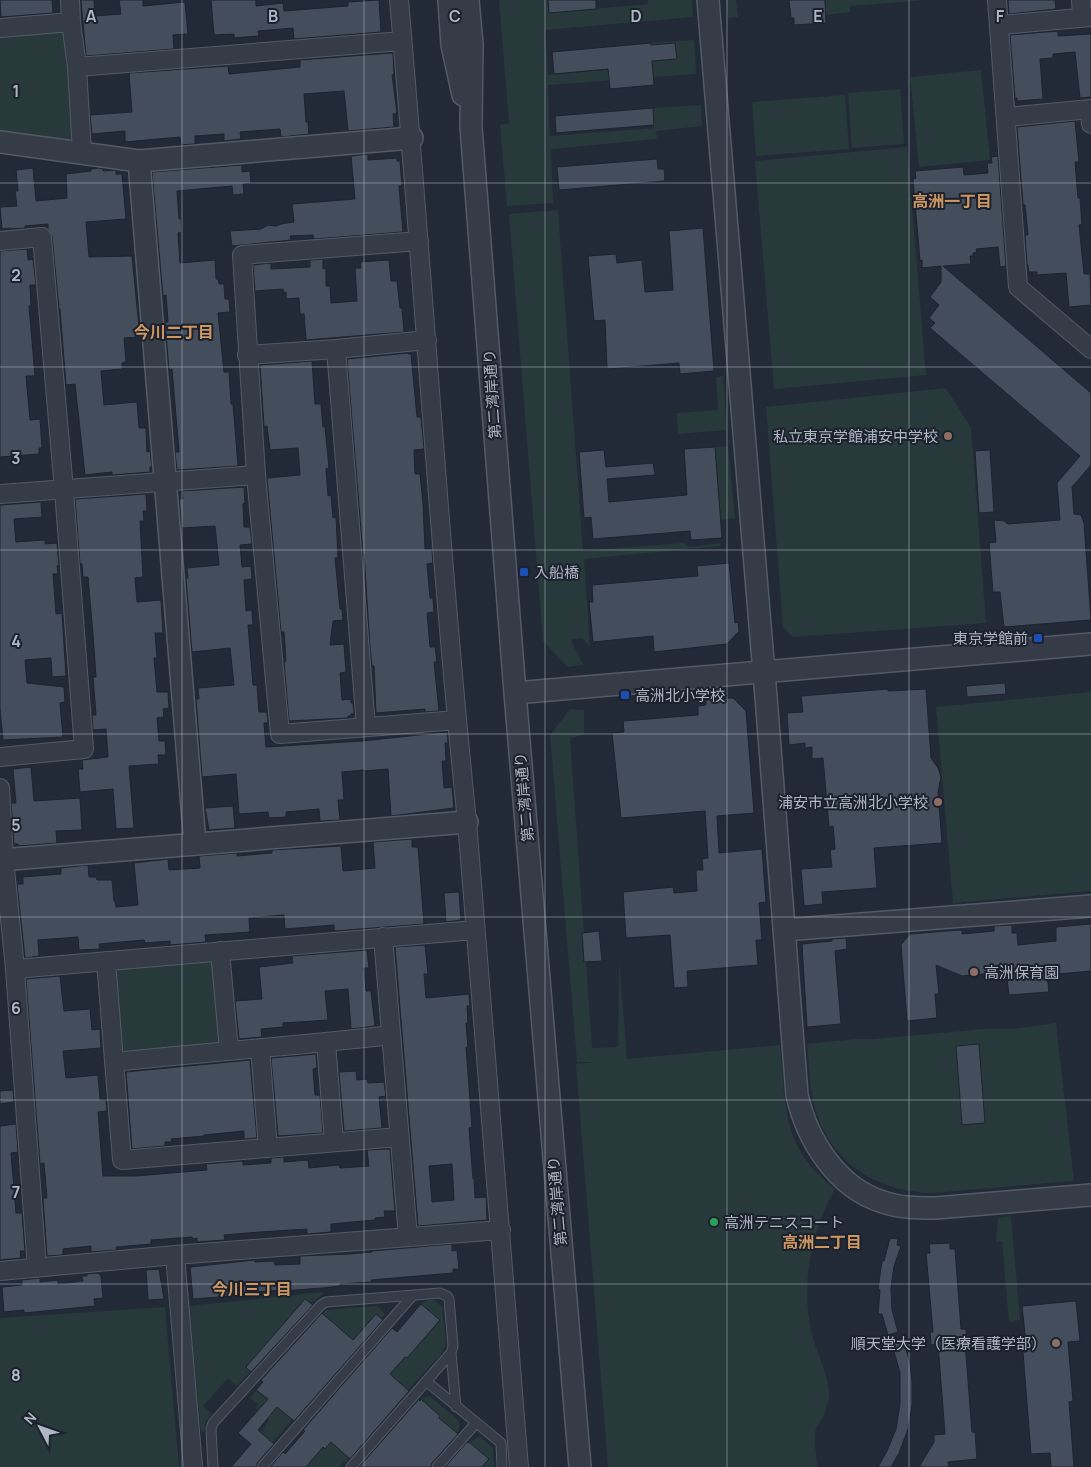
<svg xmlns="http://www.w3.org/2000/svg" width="1091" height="1467" viewBox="0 0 1091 1467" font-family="Manrope,'Noto Sans JP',sans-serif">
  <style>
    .green { fill: #27393b }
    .building { fill: #434d5c; stroke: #1d232f; fill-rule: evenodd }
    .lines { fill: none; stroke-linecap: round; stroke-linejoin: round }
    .service-casing { stroke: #535a66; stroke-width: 11 }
    .minor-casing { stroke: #535a66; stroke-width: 20 }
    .tertiary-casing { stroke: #535a66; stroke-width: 24 }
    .service { stroke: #353c48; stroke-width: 9 }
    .minor { stroke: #353c48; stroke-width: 18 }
    .tertiary { stroke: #353c48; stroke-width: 21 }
    .grid { fill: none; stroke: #b0b7c4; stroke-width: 1; stroke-opacity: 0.55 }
    .education-dot { fill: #8d6e63; stroke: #1b212d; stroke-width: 2 }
    .transit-dot { fill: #1a4fb4; stroke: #1b212d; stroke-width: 2 }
    .leisure-dot { fill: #2e9e5b; stroke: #1b212d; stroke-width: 2 }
    .labels { text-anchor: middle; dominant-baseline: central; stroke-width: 4; stroke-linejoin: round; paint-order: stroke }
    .street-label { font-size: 15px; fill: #b0b7c4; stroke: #1b212d }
    .poi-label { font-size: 15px; fill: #b0b7c4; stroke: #1b212d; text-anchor: end }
    .neighbourhood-label { font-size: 16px; font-weight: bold; fill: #ce9762; stroke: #1b212d }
    .grid-label { font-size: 16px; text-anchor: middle; font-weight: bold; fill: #b0b7c4; stroke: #1b212d; stroke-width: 4; stroke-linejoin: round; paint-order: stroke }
  </style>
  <rect width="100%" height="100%" fill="#222a37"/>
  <path class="green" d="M499,0h49l1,13 99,-9v-4h44l1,17 -148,13 3,45 104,-9 -1,-23 43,-3 2,34 -148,11 2,51 104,-8 -1,-20 48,-3 1,21 -46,5 1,8 -106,10 2,54 -46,3 -7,-81 9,-2z
    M726,0h10l2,17 -10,1z
    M825,0h101l-76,6v6l-24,3z
    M58,29l6,6 9,101 -5,7 -68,-10v-99z
    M981,70l9,90 -71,7 -9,-90z
    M900,89l4,55 -52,4 -4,-55z
    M845,95l4,54 -93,7 -4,-54z
    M907,147l19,228 -152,14 -19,-228z
    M558,210l25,341 101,-8 6,4 31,-4 -1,3 -136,13 6,88 -8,-9 -11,2 12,25 -15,2 -25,-26 -34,-427z
    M723,376l4,54 -49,4 -1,-21 41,-3 -2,-33z
    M946,388l25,40 15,195 -193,14 -10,-10 -17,-220z
    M728,446l7,72 -14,2 -6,-73z
    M1091,692v199l-138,12 -17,-196z
    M570,709l14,1v25l-14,3 22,310 26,-1 1,-90 8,102 153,-14c4,37 2,78 23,110 8,14 20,24 32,34 -24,42 -35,98 -23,145 5,20 16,39 17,59 0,10 -4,21 -9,29 -1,3 -3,4 -4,7 -3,7 1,29 1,38h-209l-32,-403 18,-2h-17l-27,-327z
    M211,960l6,5 6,73 -6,6 -90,9 -8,-8 -5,-71 8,-7z
    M1056,1023l18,158 -143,12c-60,-2 -109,-37 -119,-99 -3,-16 -3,-33 -5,-50l49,-5h17l111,-10h29z
    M1011,1216l9,104 -11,2 -7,-81 -6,1 2,-24z
    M323,1292l-1,3 -12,8 -5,-3 -59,67 5,4 -14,15 -9,-8 -25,28 9,8 -6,7 -2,10 -3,1 -12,-126z
    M428,1300h6l8,7 4,37 -5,10 -33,36 -5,-4 -59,67 5,5 -10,9h-33l6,-7 -4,-26 17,14 66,-75 -1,-29 17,14 33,-38 -19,-16z
    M377,1306l8,8 -4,4 -5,-4 -88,102 4,4 -20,23 -11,-10 8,-13 -13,-11 1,-5 -7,-6 6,-8 19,16 48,-92 3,-4z
    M165,1307l14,160h-179v-149z
    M428,1396l4,2 25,21 3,6 -3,8 -61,34 44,-51 -19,-17z
    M481,1437l12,11 1,19h-12l7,-8 -19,-16 6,-5z"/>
  <path class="building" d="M0,0h52l1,13 -52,4z
    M81,0h13l1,16 26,-2 -2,-14h24v6l42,-4 3,32 -15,1 1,14 -88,7z
    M211,0h45v6l27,-3 1,8 64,-5v-4l31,-2 2,32 -87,7 -1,-11 -35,3 1,5 -25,2v-4l-20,1z
    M548,0h48v9l-47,4z
    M789,0h36l1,23 -32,2v-7h-3z
    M1008,0h47l1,9 -47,5z
    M1058,31v5l33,-2v63l-11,1 -5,-46 -22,2v4l-13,1 3,40 -26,2v-3h-2l-5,-63z
    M651,43v2l24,-2 2,16 -25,2 2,24 -44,4 -2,-20 -54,5 -2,-22z
    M391,53l2,1 1,20 -2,1 5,38 -4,1 1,13 -46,4 -4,-40 -40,3 2,28h2l1,12 -28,3 -1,-8 -40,3 1,7 -17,2v-7l-29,2v8l-14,1 -1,-8 -55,5v-11l-33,3 -2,-19 42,-3 -3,-39 99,-7 1,8 71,-7v-7z
    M653,108l1,17 -98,8 -1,-17z
    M1075,121l4,41h-4l3,36h2l2,26 -3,1 5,49h6l1,31 -22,2 -3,-34 -29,2v-3h-8l-1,-7h-1l-2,-30h3l-3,-30h-2l-6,-78z
    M368,154v6l29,-2v3h3l2,25h-3l4,46 -89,7 -1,-4 -23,1 1,4 -59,6 -2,-15 31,-2 7,-4 8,1 5,-2 13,-2 -2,-18 63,-5 -4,-43z
    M998,156l8,110 -6,1 -2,-20 -22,2 1,3 -4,1v3h-3l1,8 -28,2 148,127v72l-19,22 2,27 7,1 3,8 7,97 -87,7 -4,-35h-7l-4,-49 7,-1 -2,-22 10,1 4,3 52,-4 -3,-37 23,-27 -150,-128 5,-5 -6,-5 10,-13 -9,-8 11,-15v-16l-19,2v-8l-2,1 -7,-82 3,-1 -1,-7 48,-4 1,8 24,-2 -1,-10h5l-1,-6z
    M657,159l1,10h6l1,12 -106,9 -2,-23z
    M242,165v7l8,-1 1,12 -8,1 1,10 -11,1 -1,-9 -55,5 2,28h2l1,13 -4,1 2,30 35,-3 1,19h2l1,5h5l1,15h4l1,13 -12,1 6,59h5l2,32h2l5,62 -61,4 -2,-18h4l-7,-83 -3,1 -4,-48h3l-2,-27 -3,1 -11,-124z
    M33,168l3,33 31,-3 -1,-24 25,-3v-2l8,-1 4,1v2l13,-1v4h6l4,45 -40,3 3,35 43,-1 8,81 -16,1 2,24 -4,1v6l-21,2 3,34 33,-3 2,26h7l1,24 3,-1 2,16h-2v5l-38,3v-3l-27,3 -10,-91 -9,1 -6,-76h-1l-7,-73 -4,-7v-5l-23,2v2l-15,1v-1l-8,1 -2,-22 17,-1 -2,-15h3l-2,-21z
    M703,228l11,143 -34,3 -1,-11 -72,6 -2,-49 -11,1 -6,-65 28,-2 1,9 25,-3 3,32 28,-2 -4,-59z
    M27,249l1,11 5,-1 3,26h-6l1,21h-2l6,70h-9l4,44 10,-1 2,29h-3v6l-39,3v-206z
    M323,259v10l3,-1v18h4l1,17 26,-2 -2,-33h6l-1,-6 29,-2 2,21h6l3,27h2l2,24 -98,8 -2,-26h-4l-1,-16 -13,1v-7l-2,1 -1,-4 -28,2 -2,-26 18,-2v6l39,-2v-7z
    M408,353v1h3l6,63h4l3,32 -10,1 1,24h5l3,29 2,46h7l1,14 -6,1 3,34h3l1,14 -7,1 3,34h5l2,15h-3l5,49 -14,1v-3l-49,4 -2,-47h-2l-2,-20 -6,-92h-1l-16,-195z
    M312,361l3,43h6l2,23h2l4,41 -3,1 2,27 3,-1 2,23 3,-1 2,41h-3l5,51h2l1,11 -10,1 -3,24 14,-1 2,28 -6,1 2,27 9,-1v4h2l1,11h-3v2h-3v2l-59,3 -5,-59 2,-1 -2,-29h-3l-14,-154 33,-3 -2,-27 -28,2 -3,-24 -3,1 -4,-62z
    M715,447l7,91 -31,2 -1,-9 -97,8 -2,-22 -7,1 -5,-66 25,-2 2,17 47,-4 2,12 -48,4 2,23 78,-7 -3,-46z
    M990,450l4,62 -15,1 -4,-62z
    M244,487l1,16 -2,1 1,23h6l2,17 -12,1 2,22 9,-1 1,13 -8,1 2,31 6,-1 1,15h-5l5,60h4l2,27h8l1,11h-4l2,24 96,-6 85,-9 1,11h-3l1,18h-4l2,27 8,-1 2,21 -63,8 -3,-47 -24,2v-1l-22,2 2,28h-6l2,20 -20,1 -1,-12 -33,3v5l-17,1 -1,-6 -29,2 -3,-40 -34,3 -6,-78h3l-1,-11 36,-3 -4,-37 -38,4 -6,-74h2l-1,-10 32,-3 -4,-39 -33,2 -3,-29h4l-1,-8z
    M146,494l1,17h-4l1,10h-4l3,56 -8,1 2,24 24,-2 2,33h-8l2,25h-3l3,34h11l1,16 -6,1 1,8 -7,1 2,23h6l1,14h-8l1,9 -30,2 5,62 -18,1 -3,-40 -33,3 -2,-23h5l-1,-9 26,-3 -2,-28 -13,1 -1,-15h4l-3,-38h3l-3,-43 -5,-57h-5l-1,-13h-2l-5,-65z
    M41,502l1,15 -28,2 2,23 29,-2v4l12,-1 2,23h-2l1,8h-5l3,40 6,-1 4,63 -14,1 -1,-19 -26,2 2,23 37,4 1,15 -5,1 3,34 -60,3 -3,-31v-204z
    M729,563l6,60 3,-1 1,9 -12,13 -73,8 -1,-16 -60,6 -4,-40h4l-1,-17 106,-9 -1,-10z
    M1005,683l1,11 -39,3 -1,-11z
    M888,689v2l38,-2 5,69 7,10 3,9 -3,15 4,51 -68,5 3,40 -55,4 1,12 -19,2 -3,-37 31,-2 -2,-17 5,-1 -2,-23 -4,1 -6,-69 -11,1v-12l-7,1v-5l-16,2 -2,-32 16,-1 -2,-16z
    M733,698l13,13 8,102 -37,3 2,37 43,-4 4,53 -7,1 3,37h-6l2,25 -71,6 1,16 -14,1 -4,-53 -44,3 -3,-46 50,-5 1,6 23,-2 -1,-21h7l-1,-11 6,-1 -3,-47 -84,7 -9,-85 12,-1 -1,-11 75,-6v-9l8,-1v-5z
    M31,767l3,34 46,-3 2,32 -26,1 1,12 -38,3 -1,-2h-4l-3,-41h5l-3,-34z
    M233,806l2,22 -26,2 -4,-22z
    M412,839v8h6l6,77 -90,7v-6l-49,4 -1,-14 -35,3 1,14 -45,3 1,7 -36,3v-4l-25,2 -1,-3 -45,4 1,5 -21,1 -1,-13 -40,3 1,16 -14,2 -8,-74h6v-7l38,-3v-6l27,-3 1,12h7l1,3h15l2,21h1l1,6 22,-2 -4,-42 34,-4 1,11 31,-2 -1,-12 38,-3v3l35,-3v-3l69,-4 2,25 32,-3 -2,-26z
    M459,892l2,28 -15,2 -2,-29z
    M1091,924v47l-44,4 2,17 -40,3 -2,-16 -9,1 -3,-7 -33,3 -26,-11 3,29h-4l2,24 -30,3 -6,-76 9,-11 37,-3 15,-1v4l32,-3v-5l18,-1v8h5l1,12 38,-4v-14z
    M599,931l3,30 -18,1 -2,-29z
    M846,938l1,11 -12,2 6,73 -34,3 -5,-83 30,-3v-2z
    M425,945l3,29h-4l2,24 43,-4 1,12h-3l1,17h-2l2,24h-2l6,80 -3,1 4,51h1l1,19 11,-1 1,23 -69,6 -23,-279zM452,1164l2,36 -22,2 -3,-36z
    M367,950l2,18h-5l2,23h5l4,35 -24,3 -3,-40 -23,2 3,29 -45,3v4l-22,2 1,8 -23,2 -4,-38 27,-2 -3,-32 34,-4 -1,-7z
    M60,976l4,35 26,-2 2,21 8,-1 1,19 -38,3 3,27 32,-3 2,25h6l1,11 -9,1 5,64h33l71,-6 -1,-6 37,-3v4l28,-2v-5l13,-1v5l24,-2 1,8 30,-3 1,3 29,-2 -2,-16 23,-1 5,62h-11l1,6 -10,1v2l-44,4v8l-24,2v-5l-47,3 -36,3 1,5 -28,2v-4l-4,1 -1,-2 -41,3v4l-35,3 1,3 -26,2v-6l-28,3v6l-16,1 -4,-58h4l-3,-35 -4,1 -14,-185z
    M979,1044l6,79 -23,2 -6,-79z
    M316,1054l1,14 -4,1 2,26h5l3,38 -45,3 -7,-78z
    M250,1060l7,78 -13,1v-8l-40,4v1l-33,3 1,3h-7v4l-33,3 -6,-77z
    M356,1071l1,9 10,-1 1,4 16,-1 2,14 -7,1 3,31 -38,3 -5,-59z
    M13,1090l1,12 -14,2v-13z
    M16,1124l2,28 -7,1 5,60h6l3,38h-5l1,7 -21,2v-134z
    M890,1238l8,1 -1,6 4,1 -7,20 -3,22 1,22 6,22 -10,3 -6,-21h-4l2,-24 -2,-1 4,-28h2z
    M950,1243v6h5l6,80h5l1,13h-2l7,90h3l2,27 -29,3 1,5h-30l15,-25v-7l11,-1 -7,-90 -7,1 -1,-13h3l-7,-79h4l-1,-9z
    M452,1244v7l5,-1 2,19h-6v4l-82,7 1,2 -32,2v2l-18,2 -39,3v-1l-26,2v2l-64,5 -3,-32 65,-7v2l19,-1 1,4 25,-1v-8l50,-2 22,-2v-1z
    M159,1269l5,30 -16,1 -2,-30z
    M98,1273l3,3 2,22 -9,1 1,7 -71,7v-3l-20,2 -2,-25 20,-2v-5l18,-2v4l18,-2v4l25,-3 -1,-5h5v-2z
    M305,1299l8,6 -62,67 -5,-5z
    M1076,1301l4,40 -12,1 5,59 -4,1 5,65h-23l-1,-14 -19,1 -8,-102h4l-5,-46z
    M421,1304l19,16 -33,38 -2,-1 -15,17 19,17 -59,68 -19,-17 -6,7 -2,-2 -17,20h-36l13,-15 2,2 20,-23 -2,-1 89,-102 5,4z
    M322,1313l31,27 23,-26 7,6 -89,101 -17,-14 -19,23 16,14 -17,19 -1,4h-25l20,-23 -13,-11 30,-34 -12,-9 7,-8 -2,-2z
    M903,1340l7,23 2,19v23l-4,24 -9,24 -8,14h-13l9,-16 9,-22 4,-25v-31l-8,-29z
    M419,1399l1,2 1,-2 19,17 -1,2 19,16 -26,29 -1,4h-72z
    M467,1442l3,1 19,16 -7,8h-37z"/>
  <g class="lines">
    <g class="service-casing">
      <path id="service" d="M451,1353l5,54
        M426,1381l75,62 1,24
        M213,1467l-2,-38 2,-6 108,-118 5,-3 114,-9 7,3 2,3 4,47 -2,7 -100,114
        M262,1467l151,-172
        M437,1467l39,-44"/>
    </g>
    <g class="minor-casing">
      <path id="minor" d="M70,0l1,22 6,45 5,85
        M399,0c24,274 40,548 68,822l52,645
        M997,0l21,287 73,62
        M1081,0l1,17
        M1000,25l91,-8
        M0,28l71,-6
        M77,67l325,-26
        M1090,109l1,15
        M1007,117l84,-8
        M0,241l42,-4 22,253 20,259 -84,8
        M419,241l-177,14 14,220 24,259 177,-14
        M336,349l30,378
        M247,355l89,-6 91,-9
        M0,494l256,-19
        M0,788l4,71 11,110 22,299
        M383,937l25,300
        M220,951l9,99
        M106,961l16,199 277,-23
        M15,969l460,-39
        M326,1043l8,99
        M260,1048l8,100
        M114,1062c93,-10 185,-16 277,-27
        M175,1255l18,212
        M0,1271l175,-16 326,-25"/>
    </g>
    <g class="tertiary-casing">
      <path id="tertiary" d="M449,0l3,45 11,50
        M468,0l4,44 -1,83 44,566 65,774
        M708,0l58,697 31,398c10,45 40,93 86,107 17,6 35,6 53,6l155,-13
        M0,142l139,19 273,-23
        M139,161l56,683
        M515,693l576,-49
        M0,860l467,-38
        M784,930l307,-24"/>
    </g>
    <use href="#service" class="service"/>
    <use href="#minor" class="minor"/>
    <use href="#tertiary" class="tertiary"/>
  </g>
  <path class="grid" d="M182,0v1467M364,0v1467M545,0v1467M727,0v1467M909,0v1467M0,183h1091M0,367h1091M0,550h1091M0,734h1091M0,917h1091M0,1100h1091M0,1284h1091"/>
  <g class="education-dot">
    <circle cx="948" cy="436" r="5"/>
    <circle cx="938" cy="802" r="5"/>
    <circle cx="974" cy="972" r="5"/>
    <circle cx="1056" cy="1343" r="5"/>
  </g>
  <g class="transit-dot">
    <rect x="519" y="567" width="10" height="10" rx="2.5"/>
    <rect x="1033" y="633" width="10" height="10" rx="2.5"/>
    <rect x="620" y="690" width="10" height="10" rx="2.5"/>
  </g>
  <circle class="leisure-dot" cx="714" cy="1222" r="5"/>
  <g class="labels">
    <g class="street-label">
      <text transform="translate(492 394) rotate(-94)">第二湾岸通り</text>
      <text transform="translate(524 797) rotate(-95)">第二湾岸通り</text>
      <text transform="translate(557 1201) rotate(-95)">第二湾岸通り</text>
    </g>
    <g class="poi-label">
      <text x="938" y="436">私立東京学館浦安中学校</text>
      <text x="534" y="572" text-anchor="start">入船橋</text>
      <text x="1028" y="638">東京学館前</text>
      <text x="635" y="695" text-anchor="start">高洲北小学校</text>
      <text x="928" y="802">浦安市立高洲北小学校</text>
      <text x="984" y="972" text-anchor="start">高洲保育園</text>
      <text x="724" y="1222" text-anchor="start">高洲テニスコート</text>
      <text x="1046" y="1343">順天堂大学（医療看護学部）</text>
    </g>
    <g class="neighbourhood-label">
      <text x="952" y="201">高洲一丁目</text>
      <text x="174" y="332">今川二丁目</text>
      <text x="822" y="1242">高洲二丁目</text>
      <text x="252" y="1289">今川三丁目</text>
    </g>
  </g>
  <g class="grid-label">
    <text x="91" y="22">A</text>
    <text x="273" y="22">B</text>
    <text x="455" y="22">C</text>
    <text x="636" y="22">D</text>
    <text x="818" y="22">E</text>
    <text x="1000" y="22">F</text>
    <text x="16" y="97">1</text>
    <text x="16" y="281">2</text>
    <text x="16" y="464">3</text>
    <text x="16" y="647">4</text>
    <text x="16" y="831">5</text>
    <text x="16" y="1014">6</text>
    <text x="16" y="1198">7</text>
    <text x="16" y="1381">8</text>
  </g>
  <g transform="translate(40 1427) rotate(311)" stroke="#1b212d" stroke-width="4" paint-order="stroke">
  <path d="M0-4L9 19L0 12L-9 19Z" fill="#b0b7c4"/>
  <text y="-8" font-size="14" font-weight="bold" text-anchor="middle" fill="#b0b7c4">N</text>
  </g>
</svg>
